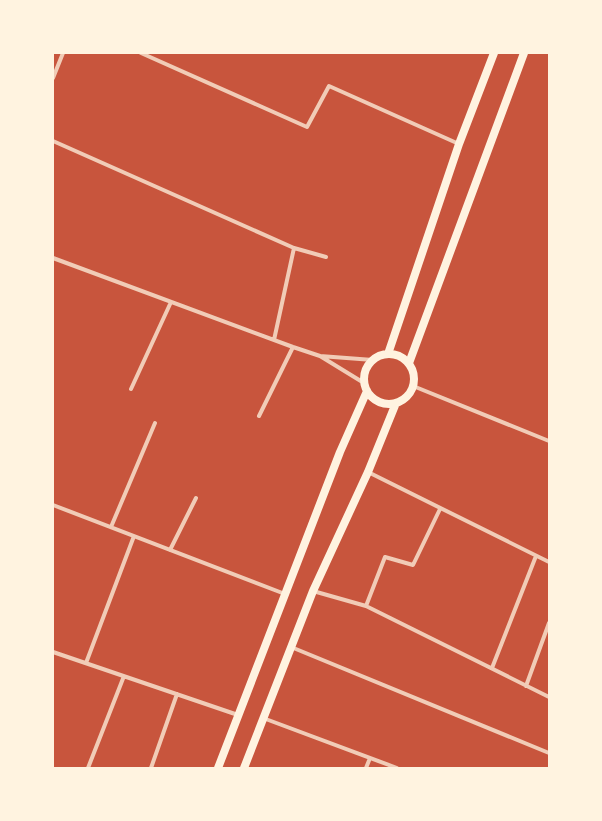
<svg xmlns="http://www.w3.org/2000/svg" width="602" height="821" viewBox="0 0 602 821" font-family="Montserrat,sans-serif">
  <style>
    .lines { fill: none; stroke-linecap: round; stroke-linejoin: round }
    .minor { stroke: #f1ccb7; stroke-width: 4 }
    .secondary { stroke: #fff3e0; stroke-width: 8 }
  </style>
  <rect width="100%" height="100%" fill="#c8553d"/>
  <g class="lines">
    <path class="minor" d="M141,53l166,74 22,-41 130,58
      M53,78l10,-25
      M53,141l241,107 32,9
      M53,258l240,89 27,9
      M274,340l20,-92
      M364,383l-44,-27 53,4
      M413,386l136,55
      M131,389l40,-87
      M259,416l34,-69
      M368,472l181,90
      M53,505l232,89
      M111,527l44,-104
      M170,550l26,-52
      M313,591l53,15 183,91
      M366,606l19,-49 28,8 27,-56
      M291,647l258,106
      M53,652l185,63
      M86,663l48,-127
      M492,668l44,-112
      M526,686l23,-63
      M263,718l134,50
      M88,768l36,-92
      M151,768l26,-74
      M366,768l4,-10"/>
    <path class="secondary" d="M388,354l71,-210 35,-91
      M364 379a25 25 0 1 1 50 0a25 25 0 1 1-50 0Z
      M409,363l115,-310
      M218,768l122,-316 27,-61
      M244,768l69,-177 55,-119 28,-69"/>
  </g>
  <rect width="602" height="821" fill="none" stroke="#fff3e0" stroke-width="108"/>
</svg>
